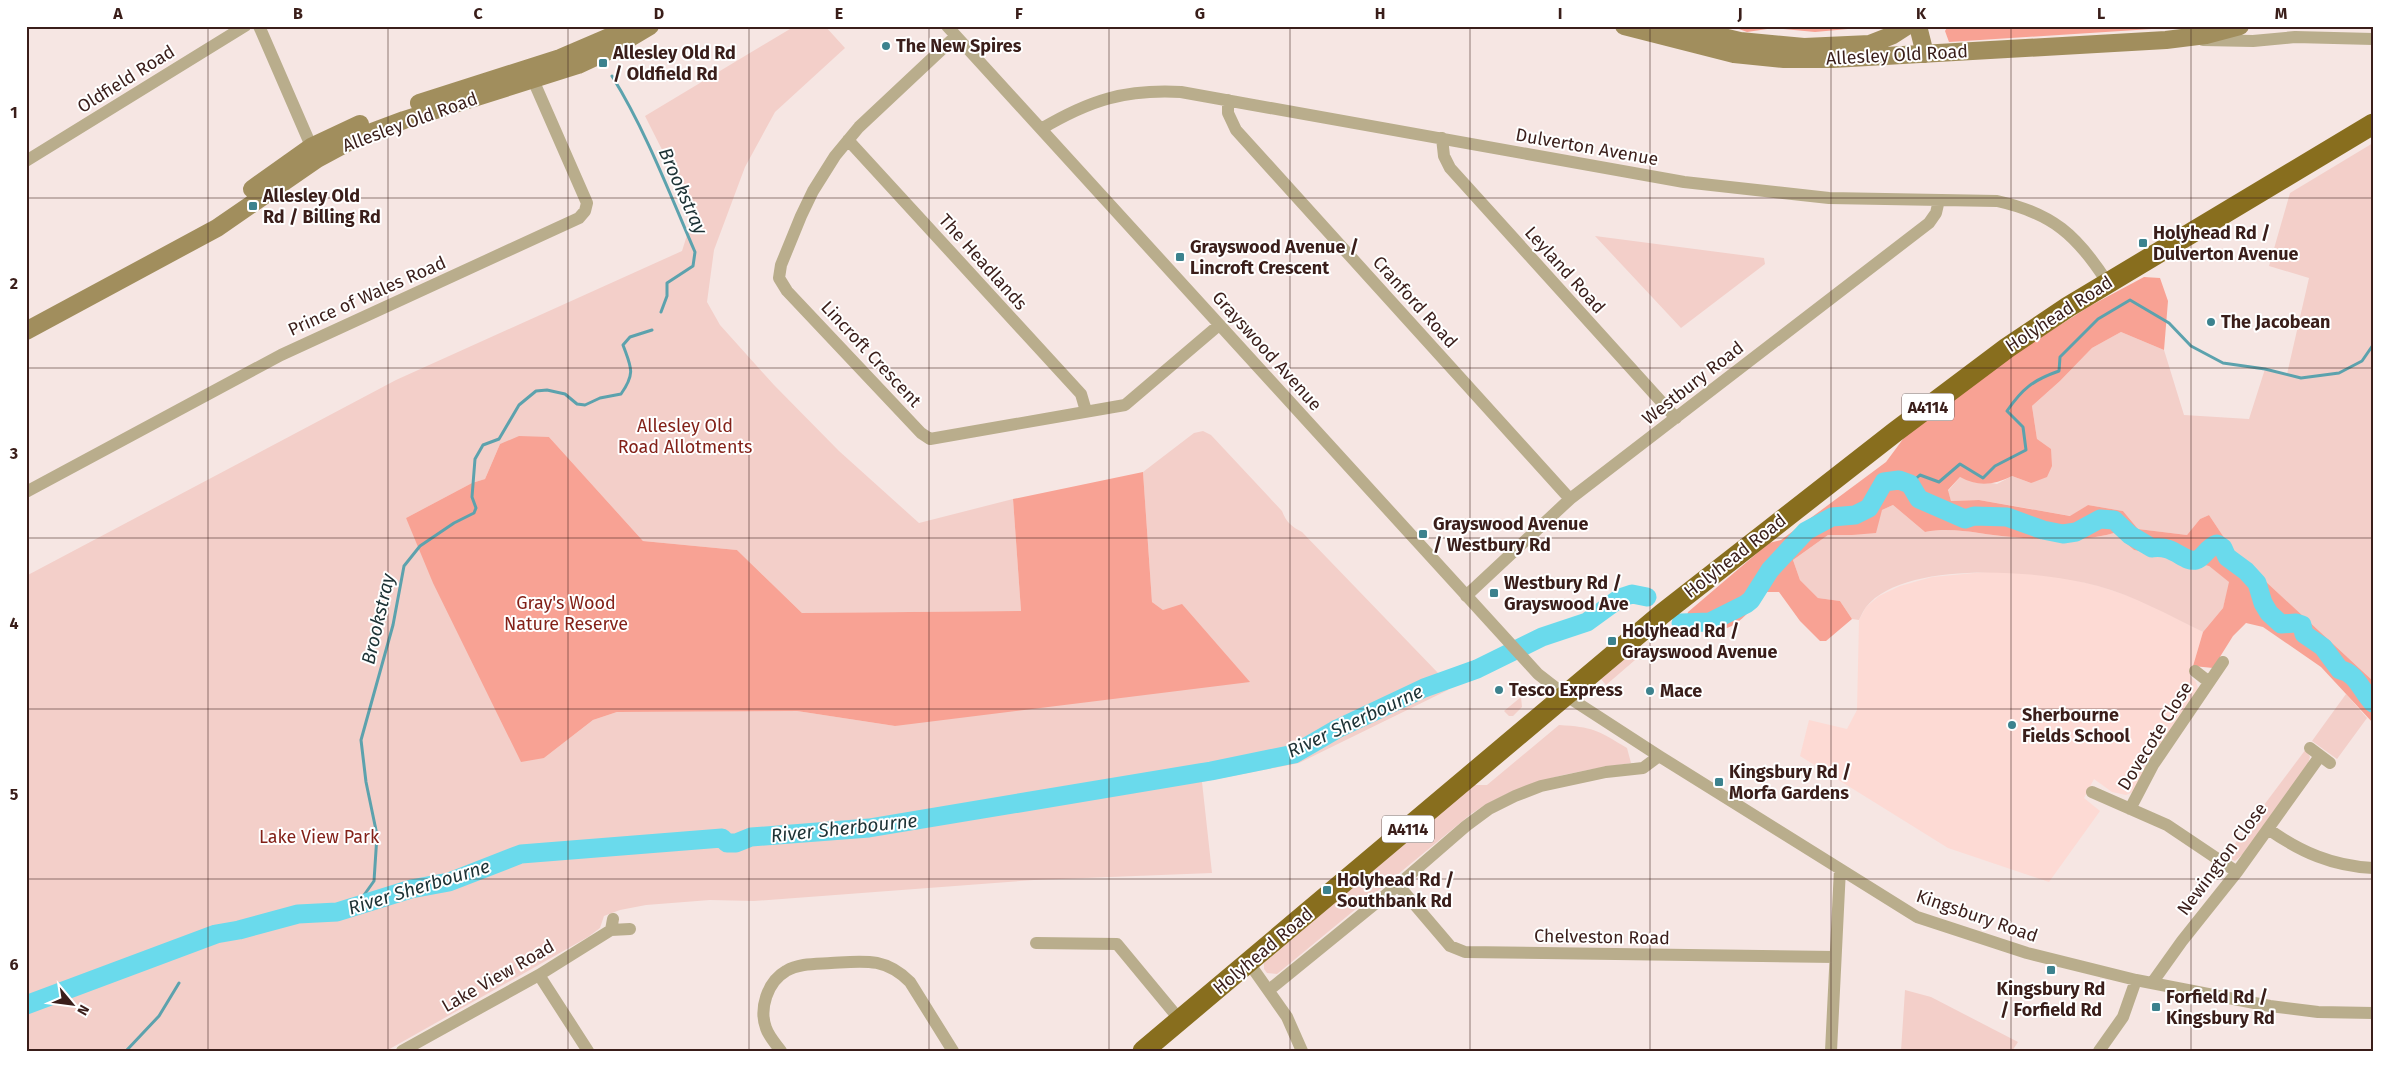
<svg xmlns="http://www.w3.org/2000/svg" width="2399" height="1077" viewBox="0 0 2399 1077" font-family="'Fira Sans',sans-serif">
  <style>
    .built { fill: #fddad4 }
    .green { fill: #f3cfc9 }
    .forest { fill: #f8a294 }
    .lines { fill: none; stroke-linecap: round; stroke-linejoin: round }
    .stream { stroke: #5ca2ad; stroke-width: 3 }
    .river { stroke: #6adaec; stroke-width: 19 }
    .minor { stroke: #b9ad8c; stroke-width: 12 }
    .secondary { stroke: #a18e5d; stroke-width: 18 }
    .trunk { stroke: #886e1e; stroke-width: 21 }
    .grid { fill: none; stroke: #3a1e1a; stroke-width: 1; stroke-opacity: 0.55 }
    .poi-dot { fill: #3c828e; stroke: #fff; stroke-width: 2 }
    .labels { text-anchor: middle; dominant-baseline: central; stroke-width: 4; stroke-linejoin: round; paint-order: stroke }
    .shield { fill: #fff; stroke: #75625f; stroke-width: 1 }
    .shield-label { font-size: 16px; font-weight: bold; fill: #3a1e1a }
    .poi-label { font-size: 18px; font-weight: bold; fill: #3a1e1a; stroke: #fff; text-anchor: start }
    .street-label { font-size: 18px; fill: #3a1e1a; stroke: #fff }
    .park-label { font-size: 18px; fill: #832118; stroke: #fff }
    .water-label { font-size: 19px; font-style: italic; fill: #1d3235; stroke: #fff }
    .neatline { fill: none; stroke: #3a1e1a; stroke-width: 2 }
    .grid-label { font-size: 16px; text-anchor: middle; font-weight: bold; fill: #3a1e1a }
  </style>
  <rect width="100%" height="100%" fill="#f6e6e3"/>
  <path class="built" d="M1996,571l61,5 42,10 42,14 62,32 -13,44 6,6 3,9 -66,101 -7,3 -14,-3 -18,-13 -10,19 16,13 -51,71 -101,-34 -148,-92 9,-36 38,9 10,-19 2,-90 7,-13 13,-11 21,-10 32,-9z"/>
  <path class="green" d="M795,26h30l20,22 -70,64 -30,55 -31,83 -7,52 13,23 54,60 65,66 80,72 94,-24 8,112 -219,2 -65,-63 -94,-9 -94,-104 -49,7 -15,35 -13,4 -66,35 138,240 49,-38 24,-8 180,-1 98,15 268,-116 -11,-8 -9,-130 51,-39 9,-2 8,4 71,76c4,11 10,16 20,21l137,142 9,16 -149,73 -97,19 10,91 -178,7 -280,21 -44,-1 -64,5 -26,5 -16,6 -4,12 -12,9 -202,114h-360v-475l370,-196 286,-129 12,-38 -49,-97z
    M2373,143v538l-124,-115 -20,-21 -20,-30 -9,4 -13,16 -49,-6 -15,-18 -35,-6 -17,11 -92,-16 -28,1 -3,-10 12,-14 37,7 15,-8 19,7 6,-44 -5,-33 28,-25 32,-33 29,-16 43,18 20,65 65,4 16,-50 22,5 22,-96 -40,-12 21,-73z
    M1595,236l169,22 1,6 -84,64z
    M1893,505l32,27c30,-6 57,3 87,5 33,3 71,5 102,-4l20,17 75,16 21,16 -7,26 -20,24c-35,-17 -68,-36 -105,-46 -53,-15 -193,-28 -232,21 -3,4 -5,9 -7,13l-7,-1 -12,-18 -22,-3 -18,-18 -7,-20 35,-25h24l30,-25z
    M1638,648l4,6 -36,31 -5,-6z
    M2346,694l21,24 -30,41 -25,-18z
    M1521,697l1,10 -9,9h-4l-5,-5z
    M1559,725c34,2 38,5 68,23l4,15c-60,9 -109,17 -160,51l-194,160 -10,-1 -3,-4v-6l210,-178h13z
    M2306,749l4,8 -3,10 -64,87 -8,7 -10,-4z
    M1905,990l26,7 87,45 -6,9h-111z"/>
  <path class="forest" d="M1731,26h150l-66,6 -41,-4 -27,4z
    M1948,26h250l-249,16 -4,-11z
    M2144,277l16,1 8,23 -4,49 -43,-18 -29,16 -32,33 -28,25 5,33 14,10 1,17 -5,11 -16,6 -19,-7c-18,9 -34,11 -52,1l-12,13 3,11 28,-1 91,16 18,-11 35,6 15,18 49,6 13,-16 9,-4 20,30 20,21 124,115v42l-52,-56 -58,-40 -17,-4 -13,13 -20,32 -20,-2 10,-34 20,-24 6,-26 -20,-16 -75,-16 -20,-17c-31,9 -69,7 -102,4 -30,-2 -57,-11 -87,-5l-32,-27 -11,5 -6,23 -24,2h-24l-35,25 7,20 18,18 22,3 12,18 -26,22h-6l-20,-20 -21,-29h-12c-30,33 -37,46 -84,36l5,-16 81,-69 12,-3 105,-78 23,-31 91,-68 90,-57z
    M519,436l30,1 94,104 94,9 65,63 219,-2 -8,-112 130,-27 9,130 11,8 19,-6 68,78 -355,44 -98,-15 -180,1 -24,8 -49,38 -23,4 -88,-179 -27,-65 66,-35 13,-4 15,-35z"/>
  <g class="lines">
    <path class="stream" d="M612,76c34,55 57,116 83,176l-2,14 -26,17v13l-6,16
      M1910,484l10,-9 19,7 21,-18 23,14 12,-12 31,-16 -3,-23 -16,-16c15,-22 26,-31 52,-40l1,-14 38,-38 32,-19 39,23 22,23 32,17 42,6 36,9 38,-5 23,-12 11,-16
      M357,905l17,-24 3,-46 -11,-53 -5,-42 32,-115 11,-59 16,-20 34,-23 20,-10 2,-5 -4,-11 3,-38 8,-14 16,-6 20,-34 17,-14 11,-1 18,4 12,10 8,1 15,-7 21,-4c15,-21 10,-27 2,-49l7,-8 22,-7
      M126,1051l33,-35 20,-33"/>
    <path class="river" d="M1681,623l29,-1 36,-18 5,-4 19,-30 36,-39 26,-14 23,-2 14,-7 15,-26 15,-2 11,4 9,15 46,20 9,-3 33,1 36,13 20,4 13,-2 24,-13 14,1 16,15 22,13c21,-4 32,15 44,12 8,-2 10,-12 21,-16l6,4 4,9 19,14 11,12 6,20 6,10 12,11 15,-1 6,2 2,9 19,13 17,23c16,2 22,22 33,33
      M26,1005l190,-71 23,-4 59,-16 39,-2 74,-23 38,-7 72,-28 201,-16 5,5h9l15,-6 118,-9 342,-57 83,-17 43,-25 87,-41 53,-19 65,-32 45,-15 33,-24 12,-4 15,3"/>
    <path class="minor" d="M259,26l56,129
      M947,26l591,648 27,21 94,61 258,161 110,36 109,27 134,26 48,6 55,1
      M956,36l-97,91 -24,29 -22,35 -12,25 -20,49 -2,13 8,13 134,142 9,6 195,-34 94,-80
      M2203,40l50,1 42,-4 78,2
      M1228,100v13l8,17 334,369
      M1041,129c49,-29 84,-40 140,-37l503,90 145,16 168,3c55,12 80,34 110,81
      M1442,138l2,18 6,12 226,250
      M848,140l233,254 5,17
      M26,161l219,-135
      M26,492l255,-137 298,-137 6,-7 2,-8 -57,-130
      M1466,596l104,-97 359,-276 7,-10 3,-13
      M2195,671l14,11
      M2310,748l20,15
      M2092,792l75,33 70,47
      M2130,809l23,-44 70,-103
      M2268,829c33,23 64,37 105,39
      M1398,885l52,61 15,6 370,5
      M613,919l-2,11 19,-1
      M1036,943l81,1 63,76
      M1249,963l38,54 15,34
      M539,975l49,76
      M2152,983l30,-42 55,-69 83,-116
      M1269,990l129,-105 68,-59 23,-17 26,-13 26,-10 65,-14 37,-4 16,-12
      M402,1051l137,-76 72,-45
      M781,1051c-5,-7 -12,-14 -15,-23 -7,-19 1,-46 20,-57 13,-8 31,-7 45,-8 33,-2 54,-6 79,19l43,69
      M1831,1051l9,-182
      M2099,1051l24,-34 13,-37"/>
    <path class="secondary" d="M1624,26l110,28 50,5h49l333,-19 40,-5 34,-9
      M1677,26l63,15 64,6 66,-3 23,-9 14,-9
      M1918,26l7,28
      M419,103l141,-45 63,-27
      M252,189l59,-42 49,-23
      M26,331l191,-103 100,-69 39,-21 48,-18 174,-55 30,-14 42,-25"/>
    <path class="trunk" d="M1143,1051l519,-437 233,-182 112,-84 61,-41 305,-183"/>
  </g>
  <path class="grid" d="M208,26v1025M388,26v1025M568,26v1025M749,26v1025M929,26v1025M1109,26v1025M1290,26v1025M1470,26v1025M1650,26v1025M1831,26v1025M2011,26v1025M2191,26v1025M26,198h2347M26,368h2347M26,538h2347M26,709h2347M26,879h2347"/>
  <g class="poi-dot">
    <circle cx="886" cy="46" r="5"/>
    <rect x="598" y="58" width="10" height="10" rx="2.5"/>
    <rect x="248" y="201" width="10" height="10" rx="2.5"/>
    <rect x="2138" y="238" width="10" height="10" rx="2.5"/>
    <rect x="1175" y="252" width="10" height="10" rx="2.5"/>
    <circle cx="2211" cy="322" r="5"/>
    <rect x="1418" y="529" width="10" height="10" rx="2.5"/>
    <rect x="1489" y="588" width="10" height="10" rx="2.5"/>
    <rect x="1607" y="636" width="10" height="10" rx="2.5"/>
    <circle cx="1499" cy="690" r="5"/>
    <circle cx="1650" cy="691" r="5"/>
    <circle cx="2012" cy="725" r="5"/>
    <rect x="1714" y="777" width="10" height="10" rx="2.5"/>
    <rect x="1322" y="885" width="10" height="10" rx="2.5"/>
    <rect x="2046" y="965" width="10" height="10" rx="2.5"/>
    <rect x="2151" y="1002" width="10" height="10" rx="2.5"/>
  </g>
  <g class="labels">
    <g class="shield">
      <rect x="1902" y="393.5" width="52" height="27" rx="4"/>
      <rect x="1382" y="815.5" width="52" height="27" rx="4"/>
    </g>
    <g class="shield-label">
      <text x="1928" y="407">A4114</text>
      <text x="1408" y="829">A4114</text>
    </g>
    <g class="poi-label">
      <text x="896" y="46">The New Spires</text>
      <text x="613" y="53">Allesley Old Rd<tspan x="613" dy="21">/ Oldfield Rd</tspan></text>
      <text x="263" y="196">Allesley Old<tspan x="263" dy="21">Rd / Billing Rd</tspan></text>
      <text x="2153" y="233">Holyhead Rd /<tspan x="2153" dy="21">Dulverton Avenue</tspan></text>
      <text x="1190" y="247">Grayswood Avenue /<tspan x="1190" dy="21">Lincroft Crescent</tspan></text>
      <text x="2221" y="322">The Jacobean</text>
      <text x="1433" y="524">Grayswood Avenue<tspan x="1433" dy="21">/ Westbury Rd</tspan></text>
      <text x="1504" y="583">Westbury Rd /<tspan x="1504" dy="21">Grayswood Ave</tspan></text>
      <text x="1622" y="631">Holyhead Rd /<tspan x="1622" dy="21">Grayswood Avenue</tspan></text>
      <text x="1509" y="690">Tesco Express</text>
      <text x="1660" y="691">Mace</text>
      <text x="2022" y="715">Sherbourne<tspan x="2022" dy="21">Fields School</tspan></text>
      <text x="1729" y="772">Kingsbury Rd /<tspan x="1729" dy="21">Morfa Gardens</tspan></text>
      <text x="1337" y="880">Holyhead Rd /<tspan x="1337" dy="21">Southbank Rd</tspan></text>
      <text x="2051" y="989" text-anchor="middle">Kingsbury Rd<tspan x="2051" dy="21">/ Forfield Rd</tspan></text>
      <text x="2166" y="997">Forfield Rd /<tspan x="2166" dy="21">Kingsbury Rd</tspan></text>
    </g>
    <g class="street-label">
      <text transform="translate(1897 55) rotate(-3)">Allesley Old Road</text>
      <text transform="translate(126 79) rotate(-32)">Oldfield Road</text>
      <text transform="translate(410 122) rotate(-20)">Allesley Old Road</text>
      <text transform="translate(1587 147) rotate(10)">Dulverton Avenue</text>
      <text transform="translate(983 262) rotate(48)">The Headlands</text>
      <text transform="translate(1565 270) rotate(48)">Leyland Road</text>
      <text transform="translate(367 296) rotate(-24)">Prince of Wales Road</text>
      <text transform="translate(1415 302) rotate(48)">Cranford Road</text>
      <text transform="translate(2059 314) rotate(-33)">Holyhead Road</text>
      <text transform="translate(1267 351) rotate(48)">Grayswood Avenue</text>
      <text transform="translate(871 354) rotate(47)">Lincroft Crescent</text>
      <text transform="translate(1693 383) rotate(-38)">Westbury Road</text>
      <text transform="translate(1735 556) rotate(-38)">Holyhead Road</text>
      <text transform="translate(2155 736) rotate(-58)">Dovecote Close</text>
      <text transform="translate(2222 859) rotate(-53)">Newington Close</text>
      <text transform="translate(1977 916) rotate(19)">Kingsbury Road</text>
      <text transform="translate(1602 937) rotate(1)">Chelveston Road</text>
      <text transform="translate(1263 951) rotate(-40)">Holyhead Road</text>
      <text transform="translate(498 976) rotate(-30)">Lake View Road</text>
    </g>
    <g class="park-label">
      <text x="685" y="426">Allesley Old<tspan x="685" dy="21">Road Allotments</tspan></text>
      <text x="566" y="603">Gray's Wood<tspan x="566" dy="21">Nature Reserve</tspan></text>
      <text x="319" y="837">Lake View Park</text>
    </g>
    <g class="water-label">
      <text transform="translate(683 191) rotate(66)">Brookstray</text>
      <text transform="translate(378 619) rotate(-77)">Brookstray</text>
      <text transform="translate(1355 721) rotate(-25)">River Sherbourne</text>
      <text transform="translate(844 828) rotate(-6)">River Sherbourne</text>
      <text transform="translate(419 887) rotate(-17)">River Sherbourne</text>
    </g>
  </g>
  <rect width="2399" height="1077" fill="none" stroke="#ffffff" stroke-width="55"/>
  <g transform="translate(72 1004) rotate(119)" stroke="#ffffff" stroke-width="4" paint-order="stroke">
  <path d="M0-4L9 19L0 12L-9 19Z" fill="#3a1e1a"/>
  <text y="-8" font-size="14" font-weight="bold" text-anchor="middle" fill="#3a1e1a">N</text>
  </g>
  <rect x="28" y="28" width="2344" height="1022" class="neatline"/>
  <g class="grid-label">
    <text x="118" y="19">A</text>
    <text x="298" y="19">B</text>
    <text x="478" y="19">C</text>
    <text x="659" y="19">D</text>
    <text x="839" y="19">E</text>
    <text x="1019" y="19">F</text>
    <text x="1200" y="19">G</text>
    <text x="1380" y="19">H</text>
    <text x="1560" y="19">I</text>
    <text x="1740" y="19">J</text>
    <text x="1921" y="19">K</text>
    <text x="2101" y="19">L</text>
    <text x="2281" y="19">M</text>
    <text x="14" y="118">1</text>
    <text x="14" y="289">2</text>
    <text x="14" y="459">3</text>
    <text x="14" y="629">4</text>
    <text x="14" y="800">5</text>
    <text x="14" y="970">6</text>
  </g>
</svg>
